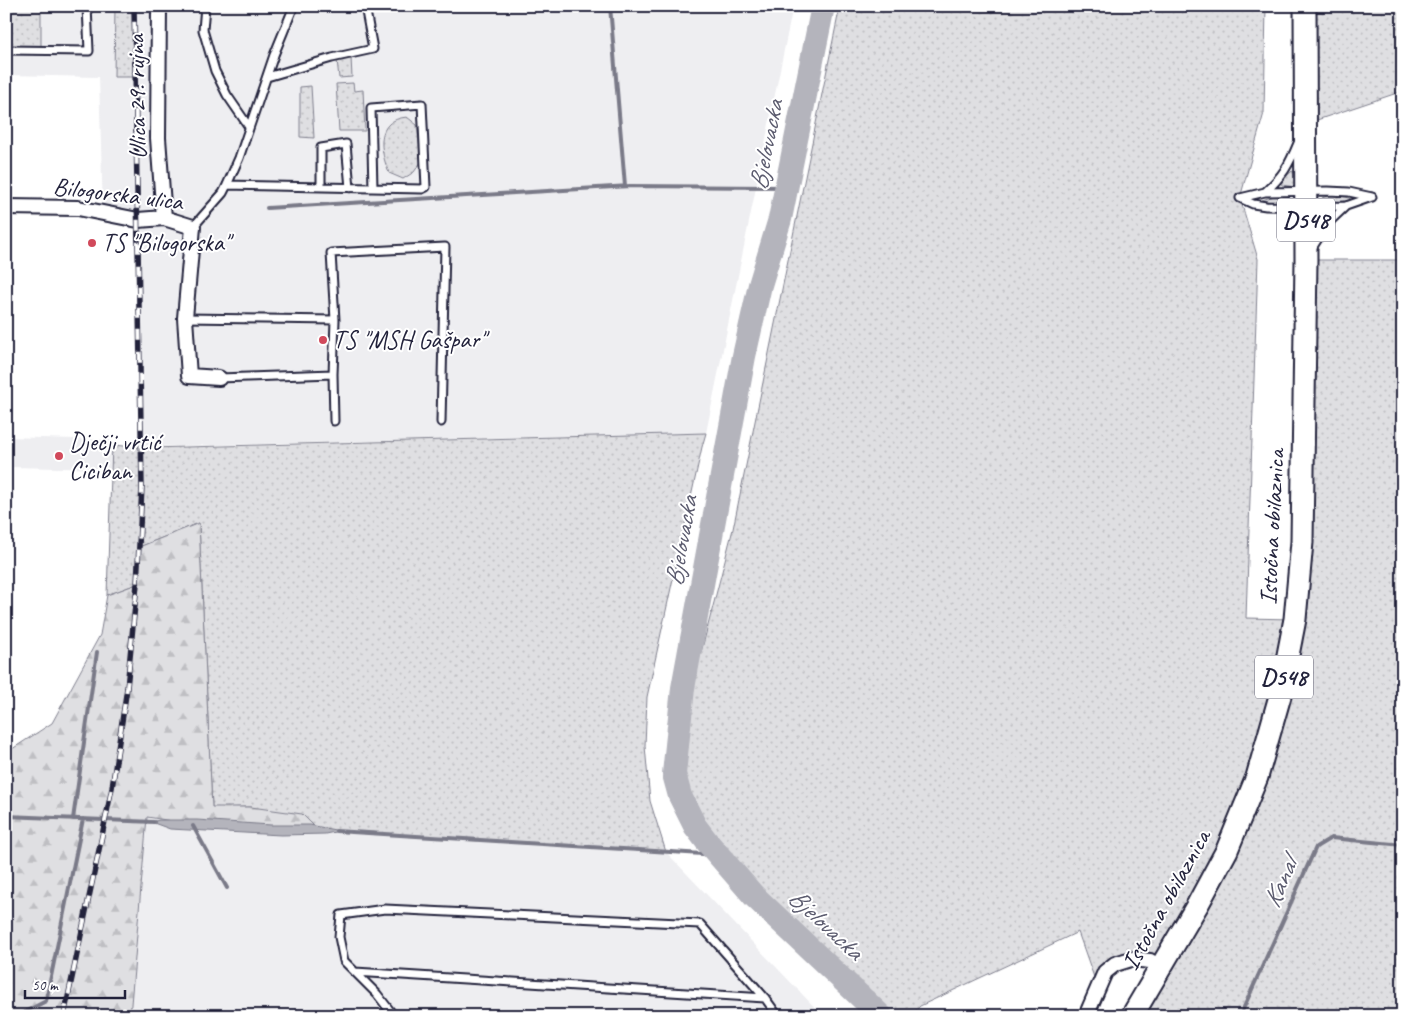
<svg xmlns="http://www.w3.org/2000/svg" width="1409" height="1022" viewBox="0 0 1409 1022" font-family="Caveat,sans-serif">
  <style>
    .built { fill: #eeeef1 }
    .grass { fill: url(#grass-dots); stroke: #80808e }
    .forest { fill: url(#forest-firs); stroke: #80808e }
    .water { fill: #b4b4bc; stroke: #7a7a88 }
    .lines { fill: none; stroke-linecap: round; stroke-linejoin: round }
    .stream { stroke: #7a7a88; stroke-width: 4 }
    .river { stroke: #b4b4bc; stroke-width: 24 }
    .lane-casing { stroke: #22223b; stroke-width: 11 }
    .street-casing { stroke: #22223b; stroke-width: 18 }
    .primary-casing { stroke: #22223b; stroke-width: 25 }
    .lane { stroke: #fff; stroke-width: 7 }
    .street { stroke: #fff; stroke-width: 14 }
    .primary { stroke: #fff; stroke-width: 21 }
    .rail-casing { stroke: #22223b; stroke-width: 5.5 }
    .rail { stroke: #fff; stroke-width: 4; stroke-dasharray: 11; stroke-linecap: butt }
    .poi-dot { fill: #d1495b; stroke: #fff; stroke-width: 2 }
    .labels { text-anchor: middle; dominant-baseline: central; stroke-width: 4; stroke-linejoin: round; paint-order: stroke }
    .shield { fill: #fff; stroke: #646476; stroke-width: 1 }
    .shield-label { font-size: 24px; font-weight: bold; fill: #22223b }
    .street-label { font-size: 25px; fill: #22223b; stroke: #fff }
    .poi-label { font-size: 25px; fill: #22223b; stroke: #fff; text-anchor: start }
    .water-label { font-size: 26px; font-style: italic; fill: #5c5c6f; stroke: #fff }
  </style>
  <defs>
    <pattern id="grass-dots" width="8" height="8" patternUnits="userSpaceOnUse" patternTransform="scale(1.25)"><rect width="8" height="8" fill="#dfdfe2"/><path d="M2 2h.1M6 6h.1" fill="none" stroke="#bfbfc3" stroke-width="1.8" stroke-linecap="round"/></pattern>
    <pattern id="forest-firs" width="22" height="20" patternUnits="userSpaceOnUse" patternTransform="scale(1.25)"><rect width="22" height="20" fill="#dfdfe2"/><path d="M5 1l3.5 6h-7zM16 11l3.5 6h-7z" fill="#bfbfc3"/></pattern>
  </defs>
  <rect width="100%" height="100%" fill="#fff"/>
  <filter id="ink" filterUnits="userSpaceOnUse"><feTurbulence type="fractalNoise" baseFrequency=".02" numOctaves="2"/><feDisplacementMap in="SourceGraphic" scale="10" xChannelSelector="R" yChannelSelector="G"/><feConvolveMatrix kernelMatrix="1 2 1 2 8 2 1 2 1" color-interpolation-filters="sRGB"/></filter>
  <g filter="url(#ink)">
    <path class="built" d="M6,6h787l-87,427 -565,14 -3,-226 -35,-8 -4,-136 -93,-2z
      M6,437l105,3 1,29 -106,-2z
      M147,817l45,7 126,6 348,22 157,164h-693z"/>
    <path class="grass" d="M6,6h35v44h-35z
      M115,6h20v71h-21z
      M840,6h426l-2,107 -24,85 18,61 -12,359 45,1 15,-359h97v756h-269l29,-52 -26,-11 -41,30 -18,-51 -158,74 -9,10h-30l-127,-120 -59,-70 -15,-30 -6,-22 2,-25 57,-220z
      M1305,6h98v85l-98,33z
      M351,58l1,19 -13,1 -2,-18z
      M353,83l1,8 9,-1 2,41h-26l-3,-47z
      M311,86l3,52 -14,-1v-50z
      M407,117l10,8 4,37 -7,10 -11,7 -14,-6c-9,-22 -15,-53 18,-56z
      M1292,171l4,2 -1,14 -13,-2 -2,-3z
      M1332,195l15,2 5,3 -23,3 -7,-5z
      M1274,196l13,1 3,3 -15,3 -13,-3z
      M1329,212l2,2 -12,13 -2,-3 -1,-11z
      M706,433l-4,14 -55,250 -2,49 5,55 16,51 -348,-22 -67,-23 -39,1 -13,-285 -60,24 -2,37 -30,11 5,-150 37,3z"/>
    <path class="forest" d="M199,523l13,284h39l51,7 16,16 -126,-6 -45,-7 -17,199h-124v-263l46,-30 48,-88 7,-40 30,-11 2,-37z"/>
    <path class="water" d="M159,820h38l74,5h39l30,6 -15,3 -44,1 -111,-6 -19,-7z"/>
    <g class="lines">
      <path class="stream" d="M610,6l15,180
        M267,208l363,-22 157,1
        M6,816l148,6
        M73,819l24,-167
        M193,826l34,62
        M336,831l383,24
        M17,1016l29,-15 37,-182
        M1240,1016l76,-169 15,-9 72,7"/>
      <path class="river" d="M823,6l-43,213 -20,66 -16,71 -61,332 -9,86 6,22 15,30 13,17 46,53 127,120"/>
      <g class="lane-casing">
        <path id="lane" d="M205,6l-2,24 12,41 12,24 22,32
          M6,50l83,1 -2,-45
          M267,77l65,-19 41,-9 -8,-43
          M227,185l195,4 4,-2 -4,-83 -51,4 2,80
          M321,187v-39l25,-4 4,44
          M1265,192c18,-16 24,-27 33,-49
          M1240,198l13,6 13,2 39,1 41,-1 26,-9
          M1240,198l25,-6 63,-1 21,1 23,5
          M193,227l30,-34 4,-8 12,-27 35,-103 20,-49
          M1312,248l16,-25 18,-17
          M185,318l150,2 -4,-67 114,-6 -4,175
          M333,374l1,47
          M219,378l114,-4 2,-54
          M355,972l410,26
          M394,1016l-17,-22 -33,-33 -5,-24 2,-22 44,-6 315,15 65,74 13,18"/>
      </g>
      <g class="street-casing">
        <path id="street" d="M159,6l-1,132 6,80
          M6,207l72,1 60,12 26,-2 29,9 -8,91 4,58 30,2
          M1086,1016l19,-44 10,-8 16,-5 19,2 11,7"/>
      </g>
      <g class="primary-casing">
        <path id="primary" d="M1132,1016l66,-112 29,-54 30,-73 23,-81 15,-77 7,-77 4,-282 -1,-254"/>
      </g>
      <use href="#lane" class="lane"/>
      <use href="#street" class="street"/>
      <use href="#primary" class="primary"/>
      <g class="rail-casing">
        <path id="rail" d="M64,1016l48,-228 15,-100 10,-104 5,-97 -8,-481"/>
      </g>
      <use href="#rail" class="rail"/>
    </g>
  </g>
  <g class="poi-dot">
    <circle cx="92" cy="243" r="5"/>
    <circle cx="323" cy="340" r="5"/>
    <circle cx="59" cy="456" r="5"/>
  </g>
  <g class="labels">
    <g class="shield">
      <rect x="1277" y="198.5" width="58" height="43" rx="4"/>
      <rect x="1255" y="655.5" width="58" height="43" rx="4"/>
    </g>
    <g class="shield-label">
      <text x="1306" y="220">D548</text>
      <text x="1284" y="677">D548</text>
    </g>
    <g class="street-label">
      <text transform="translate(137 97) rotate(-91)">Ulica 29. rujna</text>
      <text transform="translate(118 194) rotate(7)">Bilogorska ulica</text>
      <text transform="translate(1272 527) rotate(-87)">Istočna obilaznica</text>
      <text transform="translate(1166 900) rotate(-61)">Istočna obilaznica</text>
    </g>
    <g class="poi-label">
      <text x="102" y="243">TS "Bilogorska"</text>
      <text x="333" y="340">TS "MSH Gašpar"</text>
      <text x="69" y="442">Dječji vrtić<tspan x="69" dy="29">Ciciban</tspan></text>
    </g>
    <g class="water-label">
      <text transform="translate(766 145) rotate(-79)">Bjelovacka</text>
      <text transform="translate(681 541) rotate(-80)">Bjelovacka</text>
      <text transform="translate(1280 883) rotate(-66)">Kanal</text>
      <text transform="translate(826 924) rotate(43)">Bjelovacka</text>
    </g>
  </g>
  <rect width="1409" height="1022" fill="none" stroke="#fff" stroke-width="25"/>
  <rect x="12" y="12" width="1384" height="997" fill="none" stroke="#22223b" stroke-width="2" filter="url(#ink)"/>
  <path d="M25 990v8h100v-8" fill="none" stroke="#22223b" stroke-width="2.5"/>
  <text x="32" y="990" font-size="15" fill="#22223b" stroke="#ffffff" stroke-width="4" paint-order="stroke">50 m</text>
</svg>
